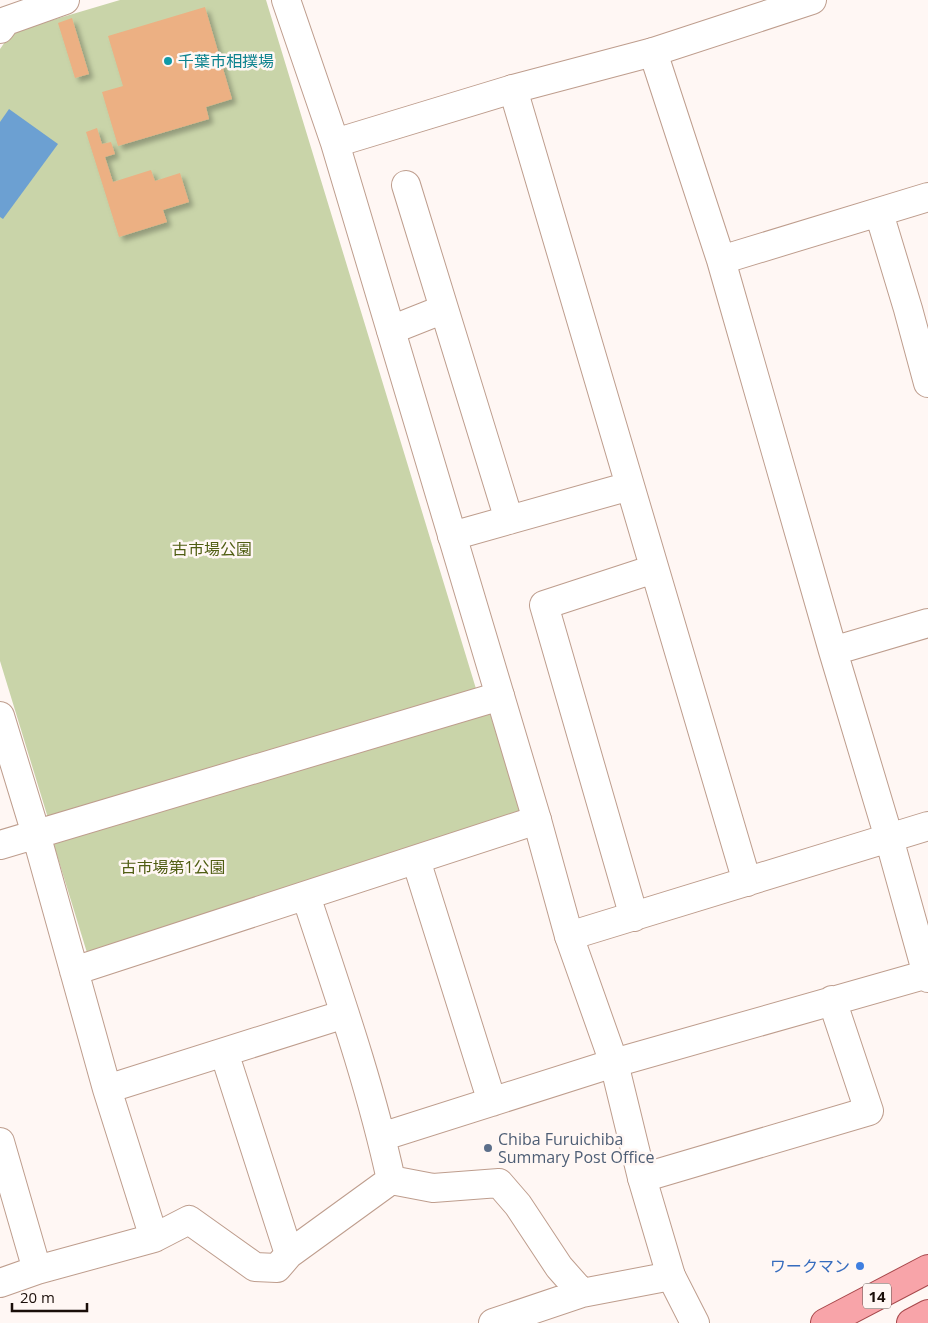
<svg xmlns="http://www.w3.org/2000/svg" width="928" height="1323" viewBox="0 0 928 1323" font-family="'Open Sans','Noto Sans JP',sans-serif">
  <style>
    .green { fill: #c9d4a9 }
    .water { fill: #6ca0d2 }
    .building { fill: #ecb083; filter: url(#shadow) }
    .lines { fill: none; stroke-linecap: round; stroke-linejoin: round }
    .street-casing { stroke: #be9d8d; stroke-width: 30 }
    .secondary-casing { stroke: #be9d8d; stroke-width: 30 }
    .primary-casing { stroke: #a7484b; stroke-width: 30 }
    .street { stroke: #fff; stroke-width: 28 }
    .secondary { stroke: #fff; stroke-width: 28 }
    .primary { stroke: #f8a4a9; stroke-width: 28 }
    .culture-dot { fill: #0f9aa8; stroke: #fff7f4; stroke-width: 2 }
    .service-dot { fill: #5c6f8a; stroke: #fff7f4; stroke-width: 2 }
    .shop-dot { fill: #3f7fe0; stroke: #fff7f4; stroke-width: 2 }
    .labels { text-anchor: middle; dominant-baseline: central; stroke-width: 5; stroke-linejoin: round; paint-order: stroke }
    .shield { fill: #fff7f4; stroke: #5f5450; stroke-width: 1 }
    .shield-label { font-size: 15px; font-weight: bold; fill: #1a0e09 }
    .culture-label { font-size: 16px; fill: #0d838f; stroke: #fff7f4; text-anchor: start }
    .park-label { font-size: 16px; fill: #505e13; stroke: #fff7f4 }
    .service-label { font-size: 16px; fill: #4e5e75; stroke: #fff7f4; text-anchor: start }
    .shop-label { font-size: 16px; fill: #366cbe; stroke: #fff7f4; text-anchor: end }
  </style>
  <defs>
    <filter id="shadow"><feDropShadow dx="4.5" dy="4.5" stdDeviation="2.5" flood-color="#0004"/></filter>
  </defs>
  <rect width="100%" height="100%" fill="#fff7f4"/>
  <path class="green" d="M120,0h146l211,692 -429,126 -48,-157v-612l12,-17z
    M488,707l35,114 -435,135 -35,-114z"/>
  <path class="water" d="M9,109l49,35 -55,75 -3,-2v-95z"/>
  <path class="building" d="M205,7l27,92 -26,8 3,12 -91,27 -16,-54 21,-6 -15,-50z
    M72,18l17,56 -14,4 -17,-55z
    M97,128l5,16 9,-2 4,12 -10,3 8,25 38,-12 4,11 25,-8 9,29 -26,8 4,12 -48,15 -33,-105z"/>
  <g class="lines">
    <g class="street-casing">
      <path id="street" d="M0,29l6,-8 59,-21
        M653,52l68,208 112,391 56,187 39,140
        M513,89l234,793
        M406,185l103,335
        M879,213l29,96 20,74
        M721,260l207,-63
        M391,330l53,-21
        M452,536l178,-50
        M833,651l95,-28
        M0,716l36,118 71,255 47,149
        M0,845l500,-149
        M416,860l76,242
        M306,896c31,94 64,187 85,284
        M634,917l-90,-312 110,-36
        M569,936l359,-110
        M74,971l463,-151
        M224,1052l65,202
        M107,1089l238,-75
        M381,1137l233,-74 314,-89
        M0,1142l37,128
        M642,1178l227,-67 -37,-111
        M0,1283l37,-13 117,-32 35,-18 66,47 22,1 12,-14 102,-74 42,8 66,-5 19,22 41,62 23,26 89,-17
        M493,1323l89,-30"/>
    </g>
    <g class="secondary-casing">
      <path id="secondary" d="M286,0l49,143 202,677 32,116 45,127 28,115 29,98 24,47
        M335,143l178,-54 140,-37 159,-52"/>
    </g>
    <g class="primary-casing">
      <path id="primary" d="M825,1323l103,-54
        M911,1323l17,-9"/>
    </g>
    <use href="#street" class="street"/>
    <use href="#secondary" class="secondary"/>
    <use href="#primary" class="primary"/>
  </g>
  <circle class="culture-dot" cx="168" cy="61" r="5"/>
  <circle class="service-dot" cx="488" cy="1148" r="5"/>
  <circle class="shop-dot" cx="860" cy="1266" r="5"/>
  <g class="labels">
    <rect class="shield" x="863" y="1283.5" width="28" height="25" rx="4"/>
    <g class="shield-label">
      <text x="877" y="1296">14</text>
    </g>
    <g class="culture-label">
      <text x="178" y="61">千葉市相撲場</text>
    </g>
    <g class="park-label">
      <text x="212" y="549">古市場公園</text>
      <text x="173" y="867">古市場第1公園</text>
    </g>
    <g class="service-label">
      <text x="498" y="1139">Chiba Furuichiba<tspan x="498" dy="18">Summary Post Office</tspan></text>
    </g>
    <g class="shop-label">
      <text x="850" y="1266">ワークマン</text>
    </g>
  </g>
  <path d="M12 1303v8h75v-8" fill="none" stroke="#1a0e09" stroke-width="2.5"/>
  <text x="20" y="1303" font-size="15" fill="#1a0e09" stroke="#fff7f4" stroke-width="4" paint-order="stroke">20 m</text>
</svg>
